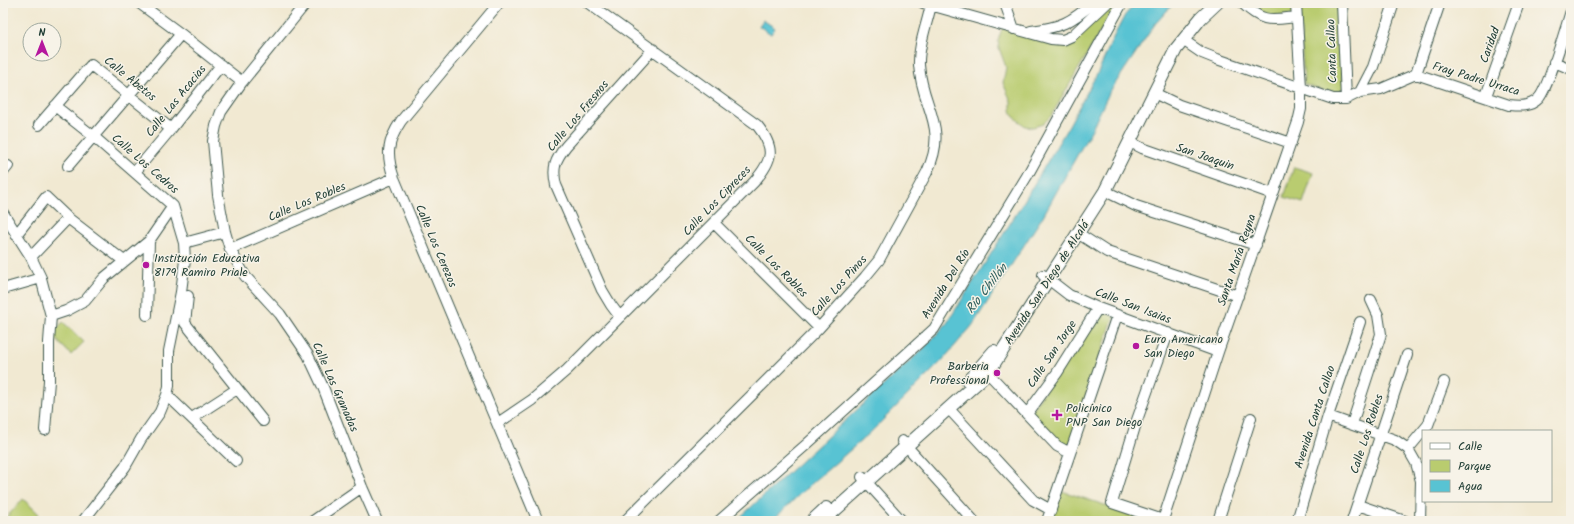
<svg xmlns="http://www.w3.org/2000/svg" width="1574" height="524" viewBox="0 0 1574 524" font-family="Kalam,sans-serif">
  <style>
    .green { fill: #b9cc6f; stroke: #6c8452 }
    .water { fill: #58c3d3; stroke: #3c8084 }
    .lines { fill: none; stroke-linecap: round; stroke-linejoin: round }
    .minor-casing { stroke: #3e574c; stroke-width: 12 }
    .major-casing { stroke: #3e574c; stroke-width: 14 }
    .minor { stroke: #fff; stroke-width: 10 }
    .major { stroke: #fff; stroke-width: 12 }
    .poi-dot { fill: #b5179e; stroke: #f7f3e8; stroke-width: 1.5 }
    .labels { text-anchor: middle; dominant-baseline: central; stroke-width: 3; stroke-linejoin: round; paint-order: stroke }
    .street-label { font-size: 12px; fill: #1f3d34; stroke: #f7f3e8 }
    .poi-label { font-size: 12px; fill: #1f3d34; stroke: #f7f3e8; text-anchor: start }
    .water-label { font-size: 13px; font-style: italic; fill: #2d5e5c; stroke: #f7f3e8 }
  </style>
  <rect width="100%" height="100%" fill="#f7f3e8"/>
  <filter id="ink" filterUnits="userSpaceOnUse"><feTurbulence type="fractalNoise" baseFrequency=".025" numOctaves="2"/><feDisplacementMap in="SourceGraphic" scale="8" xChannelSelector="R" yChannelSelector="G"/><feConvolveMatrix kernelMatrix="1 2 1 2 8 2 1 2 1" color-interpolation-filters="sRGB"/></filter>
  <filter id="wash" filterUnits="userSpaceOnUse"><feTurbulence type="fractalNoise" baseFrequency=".012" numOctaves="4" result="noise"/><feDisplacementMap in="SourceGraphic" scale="16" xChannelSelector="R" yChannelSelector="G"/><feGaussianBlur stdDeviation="0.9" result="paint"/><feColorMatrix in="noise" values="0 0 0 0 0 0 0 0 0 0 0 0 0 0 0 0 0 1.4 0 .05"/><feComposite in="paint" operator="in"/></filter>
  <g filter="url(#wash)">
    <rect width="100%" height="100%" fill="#f1e9d2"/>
    <path class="green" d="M1112,3h5l-66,113 -8,8 -10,3 -8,-1 -12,-10 -2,-6v-9l-8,-18 3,-16 -7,-19 -1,-7 4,-13 63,17z
      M1246,3h47l1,12 -26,2z
      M1299,3h40l5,92 -7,1 -33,-12z
      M1294,167l19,6 -10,30 -19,-6z
      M1099,311l15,5 -46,134 -39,-36z
      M63,322l21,20 -13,13 -20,-21z
      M1062,491l91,30h-101z
      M23,499l16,15 -7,7h-29z"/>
    <path class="water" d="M1136,3h38l-19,21 -46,69 -17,36 -49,87 -71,110 -32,37 -69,69 -69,60 -30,29h-36l188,-173 23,-25 71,-112 50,-84 31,-57 15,-34 11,-21z
      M763,20l12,8 -4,6 -12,-8z"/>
  </g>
  <g filter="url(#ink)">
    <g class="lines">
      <g class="minor-casing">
        <path id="minor" d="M139,3l42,31 61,48
          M306,3l-64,79 -21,30 -5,14 -3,15 5,54 7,37 5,17 15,27 35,38 28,41 15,32 39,100 15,34
          M499,3l-98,118c-14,21 -15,34 -7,57l144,343
          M923,3l128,36 12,1 9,-4 35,-33
          M1005,3l9,26
          M1242,3c21,20 28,17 54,14
          M1342,3l4,96
          M1031,31c30,-4 39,-8 62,-28
          M1183,40l19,13 15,6 116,40h13l14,-7 21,-3 35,-15 93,31c10,1 21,2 29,-6 10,-9 28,-72 33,-88
          M1554,62l17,7
          M1416,74l24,-71
          M1360,92l13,-25 21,-64
          M1154,93l25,12 112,38
          M1486,96l33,-93
          M55,106l38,30 80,70 11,37 1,17 -4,32 -12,59v35l-2,9 -7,17 -19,27 -16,28 -42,54
          M39,125l52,-60 80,64
          M1130,142l12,6 131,46
          M68,166l113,-132
          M3,172l5,-6
          M135,172l36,-43 50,-64
          M1105,191l31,15 120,39
          M3,213l28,44 10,21 10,38 -2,26v39l-4,49
          M714,223l105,105
          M1079,234l28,18 131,44
          M16,235l30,-38 22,21 56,43
          M184,243l41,-11
          M230,249l164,-71
          M31,257l37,-39
          M1043,275l26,20 29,13 120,44
          M3,289l38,-11
          M188,296l-3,27 78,98
          M147,315l2,-74 24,-35
          M51,316l15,-5 19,-10 19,-23 45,-37
          M620,317l-9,-12 -9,-15 -46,-105c-4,-17 -1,-25 10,-39l87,-97
          M1168,333l-31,87 -25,83 51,17 55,-168 80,-230 3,-13v-21l-5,-85
          M988,373l69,73 13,7
          M167,395l69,66
          M949,409l84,91 18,10
          M1027,414l30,-41 41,-65
          M1328,416l67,24 13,9 8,14 5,18 -1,40
          M192,418l45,-29
          M498,423l34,-23 35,-30 187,-188c19,-22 22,-33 3,-57l-169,-122
          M1352,424l29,-90 -3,-19 -7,-15
          M902,441l72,80
          M1408,449l20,-24 16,-43
          M862,477l40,44
          M1358,505l47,16
          M313,521l49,-34
          M625,521l143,-142 51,-51 46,-51 14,-17 48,-88c22,-47 -5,-63 -8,-107 -1,-19 8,-41 12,-60
          M719,521l88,-77 127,-115 93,-153 95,-173
          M1047,521l70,-206
          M1218,521l33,-103
          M1297,521l31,-105 32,-94
          M1352,521l55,-166"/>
      </g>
      <g class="major-casing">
        <path id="major" d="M968,381l26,-30
          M812,521l14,-13
          M823,521l165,-148 117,-182 71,-142 25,-31 16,-15"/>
      </g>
      <use href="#minor" class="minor"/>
      <use href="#major" class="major"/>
    </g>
  </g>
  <g class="poi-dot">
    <circle cx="146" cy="265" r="4"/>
    <circle cx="1136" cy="346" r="4"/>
    <circle cx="997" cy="373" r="4"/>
    <path d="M1055 409h4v4h4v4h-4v4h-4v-4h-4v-4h4z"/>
  </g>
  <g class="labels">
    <g class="street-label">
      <text transform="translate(1490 45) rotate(-70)">Caridad</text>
      <text transform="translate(1332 51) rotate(-92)">Canta Callao</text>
      <text transform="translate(130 79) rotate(39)">Calle Abetos</text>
      <text transform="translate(1476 79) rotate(17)">Fray Padre Urraca</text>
      <text transform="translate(176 101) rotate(-51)">Calle Las Acacias</text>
      <text transform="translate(578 116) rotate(-50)">Calle Los Fresnos</text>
      <text transform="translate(1205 157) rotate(19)">San Joaquin</text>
      <text transform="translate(145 164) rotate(41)">Calle Los Cedros</text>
      <text transform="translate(717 201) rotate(-46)">Calle Los Cipreces</text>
      <text transform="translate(307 202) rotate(-23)">Calle Los Robles</text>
      <text transform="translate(436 246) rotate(67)">Calle Los Cerezos</text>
      <text transform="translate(1237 260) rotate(-71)">Santa María Reyna</text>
      <text transform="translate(776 266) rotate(45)">Calle Los Robles</text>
      <text transform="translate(1047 283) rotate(-57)">Avenida San Diego de Alcalá</text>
      <text transform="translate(946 284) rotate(-58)">Avenida Del Río</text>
      <text transform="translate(839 286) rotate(-48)">Calle Los Pinos</text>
      <text transform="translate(1133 306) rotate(21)">Calle San Isaias</text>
      <text transform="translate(1052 354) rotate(-56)">Calle San Jorge</text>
      <text transform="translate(335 387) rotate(66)">Calle Las Granadas</text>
      <text transform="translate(1315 417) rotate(-72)">Avenida Canta Callao</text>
      <text transform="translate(1367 434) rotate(-72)">Calle Los Robles</text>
    </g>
    <g class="poi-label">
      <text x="154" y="258">Institución Educativa<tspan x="154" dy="14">8179 Ramiro Priale</tspan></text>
      <text x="1144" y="339">Euro Americano<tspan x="1144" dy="14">San Diego</tspan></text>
      <text x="989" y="366" text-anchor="end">Barberia<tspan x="989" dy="14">Professional</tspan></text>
      <text x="1066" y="408">Policínico<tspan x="1066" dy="14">PNP San Diego</tspan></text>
    </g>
    <g class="water-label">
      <text transform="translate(987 289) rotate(-52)">Río Chillón</text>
    </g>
  </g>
  <rect width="1574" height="524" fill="none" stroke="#f7f3e8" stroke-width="16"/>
  <rect x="1422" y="430" width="130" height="72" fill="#f7f3e8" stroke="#a1aaa0"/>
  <rect x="1430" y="443" width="20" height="6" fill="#ffffff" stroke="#a1aaa0"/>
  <text x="1458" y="450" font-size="12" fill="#1f3d34">Calle</text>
  <rect x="1430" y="460" width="20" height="12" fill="#b9cc6f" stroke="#a1aaa0"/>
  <text x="1458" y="470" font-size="12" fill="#1f3d34">Parque</text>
  <rect x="1430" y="480" width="20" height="12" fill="#58c3d3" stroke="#a1aaa0"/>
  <text x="1458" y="490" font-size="12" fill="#1f3d34">Agua</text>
  <g transform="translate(42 42)"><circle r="19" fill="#f7f3e8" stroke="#a1aaa0"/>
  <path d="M0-3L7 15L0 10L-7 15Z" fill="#b5179e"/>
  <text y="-6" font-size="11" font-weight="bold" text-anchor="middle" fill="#1f3d34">N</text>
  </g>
</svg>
